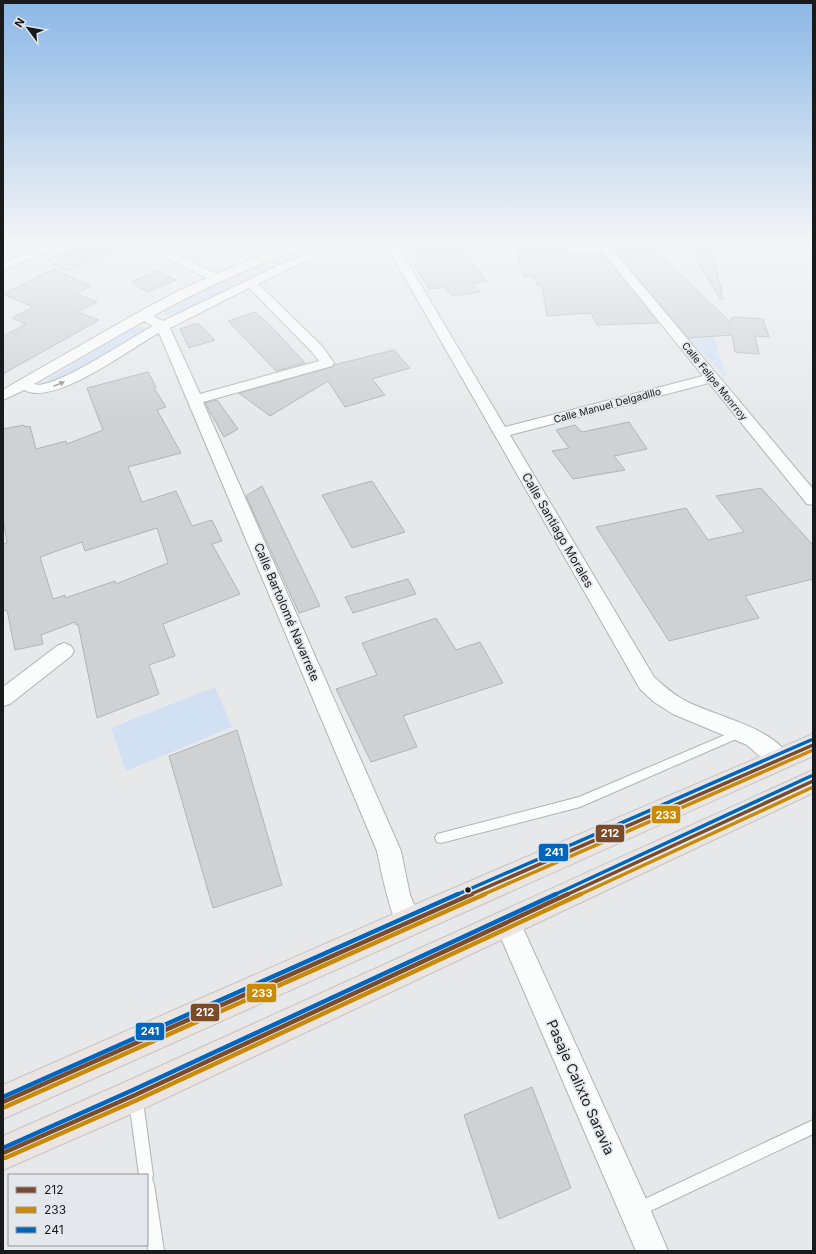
<svg xmlns="http://www.w3.org/2000/svg" width="816" height="1254" viewBox="0 0 816 1254" font-family="Inter,sans-serif">
  <style>
    .green { fill: #d2e0f4 }
    .building { fill: #cfd1d2; stroke: #b2b3b5; fill-rule: evenodd }
    .lines { fill: none; stroke-linecap: round; stroke-linejoin: round }
    .lane-casing { stroke: #b1b2b4; stroke-width: 2 }
    .street-casing { stroke: #b1b2b4; stroke-width: 2 }
    .highway-casing { stroke: #c4c5c6; stroke-width: 2 }
    .lane { fill: #fbfcfc; fill-rule: evenodd }
    .street { fill: #fbfcfc; fill-rule: evenodd }
    .highway { fill: #ece4e0; fill-rule: evenodd }
    .bus-1-far1-casing { stroke: #e4e7ec; stroke-width: 6 }
    .bus-1-casing { stroke: #e4e7ec; stroke-width: 8 }
    .bus-2-far1-casing { stroke: #e4e7ec; stroke-width: 6 }
    .bus-2-casing { stroke: #e4e7ec; stroke-width: 8 }
    .bus-3-far1-casing { stroke: #e4e7ec; stroke-width: 6 }
    .bus-3-casing { stroke: #e4e7ec; stroke-width: 8 }
    .bus-1-far1 { stroke: #7a4b2a; stroke-width: 3.5 }
    .bus-1 { stroke: #7a4b2a; stroke-width: 4.5 }
    .bus-2-far1 { stroke: #cb8a06; stroke-width: 3.5 }
    .bus-2 { stroke: #cb8a06; stroke-width: 4.5 }
    .bus-3-far1 { stroke: #0065bd; stroke-width: 3.5 }
    .bus-3 { stroke: #0065bd; stroke-width: 4.5 }
    .oneway { fill: #959697 }
    .bus-dot { fill: #191a1c; stroke: #e4e7ec; stroke-width: 1.5 }
    .labels { text-anchor: middle; dominant-baseline: central; stroke-width: 3.5; stroke-linejoin: round; paint-order: stroke }
    .far-street-label { font-size: 10px; fill: #191a1c; stroke: #e4e7ec }
    .street-label { font-size: 12px; fill: #191a1c; stroke: #e4e7ec }
    .near-street-label { font-size: 14px; fill: #191a1c; stroke: #e4e7ec }
    .line-badge { stroke: #e4e7ec; stroke-width: 1.5 }
    .badge-label { font-size: 11px; text-anchor: middle; font-weight: bold; fill: #fff }
  </style>
  <rect width="100%" height="100%" fill="#e6e8ea"/>
  <path class="green" d="M319,243h20l-70,26 -84,42 -19,5 -1,-3c14,-22 124,-59 154,-70z
    M794,243h19v26h-1z
    M134,327h6l5,2 -2,3 -88,50 -18,4z
    M713,334l13,43 -39,-39z
    M215,687l17,40 -106,44 -15,-43z"/>
  <path class="building" d="M89,243l43,1 -65,27 -20,-11z
    M408,243h49l30,38 -14,2 7,9 -28,4 -7,-9 -16,2 -15,-25 8,-1z
    M618,243h30l81,78 4,-4 30,2 6,18 -14,-1 4,18 -24,-2 -3,-17 -44,3 -73,-87 10,-1z
    M686,243h25l12,56 -2,1z
    M550,247l2,3 17,-1 3,5 29,-2 57,71 -61,2 -6,-12 -44,3 -5,-30h-4l-5,-10 -9,1 -8,-27z
    M54,269l37,17 -15,7 21,9 -20,10 22,8 -96,54v-38l23,-12 -14,-6 21,-11 -30,-13z
    M157,271l19,9 -28,12 -17,-10z
    M255,312l15,13 35,38 -29,8 -48,-50z
    M198,323l17,17 -26,8 -9,-19z
    M394,350l16,18 -38,11 13,16 -40,12 -17,-26 -58,35 -31,-23 93,-26 2,-2z
    M148,372l8,15 -2,1 12,19 -9,3 24,43 -53,14 14,35 34,-11 16,35 20,-6 10,21 -10,3 28,50 -77,30 12,32 -26,9 10,29 -62,24 -19,-94 -2,1 -1,-3 -34,13 2,9 -28,6 -8,-40 -4,1v-67l4,-1 -4,-25v-89l21,-4 1,2 5,-1 6,23 30,-8 1,3 36,-14 -16,-42zM157,528l11,35 -52,21 -1,-3 -50,17v-3l-12,4 -13,-42 42,-15 3,9z
    M217,400l21,29 -14,8 -19,-34z
    M629,422l18,27 -33,7 11,14 -52,9 -21,-28 17,-3 -13,-18 19,-5 7,7z
    M372,481l33,51 -53,16 -30,-53z
    M262,486l58,120 -21,7 -53,-117z
    M761,488l52,57v34l-68,17 14,22 -90,23 -73,-114 90,-19 22,32 36,-8 -28,-36z
    M408,579l8,15 -63,19 -8,-16z
    M436,618l20,32 24,-8 23,41 -100,33 14,31 -46,15 -35,-73 41,-14 -15,-32z
    M237,730l45,155 -69,23 -44,-152z
    M532,1087l39,101 -72,31 -35,-104z"/>
  <g class="lines">
    <g class="lane-casing">
      <path id="lane" d="M739,729l4,1 1,3 -1,3 -163,71 -139,36 -4,-1 -2,-4 2,-4 4,-1 138,-36z
        M136,1094l5,2 2,5 10,74 -1,4 2,5 10,67h-16l-1,-11v-65h-8l-10,-74 2,-5z
        M813,1120v14l-169,80 -5,2 -5,-2 -2,-5 2,-5z"/>
    </g>
    <g class="street-casing">
      <path id="street" d="M48,243h15l-1,2 -59,25v-7z
        M139,243h14l64,31 30,-13 49,-18h16l-1,2c-55,20 -107,42 -158,71l10,5 114,-55 60,-23h16l-1,2 -67,25 -27,14 64,62 12,17 -2,3 -129,36 198,449 9,44 11,27 -4,9 -9,4 -9,-4c-11,-27 -16,-51 -22,-80l-218,-518c-29,15 -104,74 -135,57l-21,10v-10l15,-9 121,-69 41,-22 27,-12 -67,-33zM249,288l63,64 7,9 -119,33 -30,-66zM144,321l9,5c-20,10 -102,66 -119,58z
        M385,243h11l109,184 198,-51 -107,-133h11l206,246v16l-6,-1 -98,-121 -199,52 144,242c10,9 20,18 32,24 30,16 89,26 104,58l-3,7 -8,3 -8,-3 -24,-21 -74,-31 -19,-12 -14,-13z
        M64,643l7,3 3,5 -3,5 -61,48 -7,2v-19l54,-41z
        M508,911l9,4 129,284 22,52h-32l-141,-327 4,-9z"/>
    </g>
    <g class="highway-casing">
      <path id="highway" d="M813,734v22l-810,363v-34l395,-173z
        M813,770v23l-666,314 -144,63v-34l120,-53z"/>
    </g>
    <use href="#lane" class="lane"/>
    <use href="#street" class="street"/>
    <use href="#highway" class="highway"/>
    <g class="bus-1-far1-casing">
      <path id="bus-1-far1" d="M469,895l344,-150
        M566,895l247,-114"/>
    </g>
    <g class="bus-1-casing">
      <path id="bus-1" d="M3,1102l469,-208
        M3,1153l132,-58 433,-201"/>
    </g>
    <g class="bus-2-far1-casing">
      <path id="bus-2-far1" d="M482,895l331,-145
        M579,895l234,-108"/>
    </g>
    <g class="bus-2-casing">
      <path id="bus-2" d="M5,1107l480,-213
        M5,1158l132,-58 444,-206"/>
    </g>
    <g class="bus-3-far1-casing">
      <path id="bus-3-far1" d="M456,895l355,-155
        M554,895l257,-119"/>
    </g>
    <g class="bus-3-casing">
      <path id="bus-3" d="M3,1097l455,-203
        M3,1148l130,-58 423,-196"/>
    </g>
    <use href="#bus-1-far1" class="bus-1-far1"/>
    <use href="#bus-1" class="bus-1"/>
    <use href="#bus-2-far1" class="bus-2-far1"/>
    <use href="#bus-2" class="bus-2"/>
    <use href="#bus-3-far1" class="bus-3-far1"/>
    <use href="#bus-3" class="bus-3"/>
  </g>
  <defs><path id="oneway-solid" d="M-6-.8H1V-3.2L6.5 0L1 3.2V.8H-6Z"/></defs>
  <use class="oneway" href="#oneway-solid" transform="translate(59 384) rotate(-22)"/>
  <linearGradient id="sky" x2="0" y2="1"><stop stop-color="#8bb7e6"/><stop offset="0.58" stop-color="#f4f5f6"/><stop offset="1" stop-color="#f4f5f6" stop-opacity="0"/></linearGradient>
  <rect width="816" height="419" fill="url(#sky)"/>
  <circle class="bus-dot" cx="468" cy="890" r="3.5"/>
  <g class="labels">
    <g class="far-street-label">
      <text transform="translate(715 381) rotate(51)">Calle Felipe Monrroy</text>
      <text transform="translate(607 405) rotate(-15)">Calle Manuel Delgadillo</text>
    </g>
    <g class="street-label">
      <text transform="translate(558 530) rotate(60)">Calle Santiago Morales</text>
      <text transform="translate(287 612) rotate(67)">Calle Bartolomé Navarrete</text>
    </g>
    <g class="near-street-label">
      <text transform="translate(581 1087) rotate(66)">Pasaje Calixto Saravia</text>
    </g>
  </g>
  <g class="line-badge">
    <rect x="651" y="805" width="30" height="19" rx="4" fill="#cb8a06"/>
    <rect x="595" y="824" width="30" height="19" rx="4" fill="#7a4b2a"/>
    <rect x="538" y="843" width="31" height="19" rx="4" fill="#0065bd"/>
    <rect x="246" y="983" width="31" height="20" rx="4" fill="#cb8a06"/>
    <rect x="190" y="1003" width="30" height="19" rx="4" fill="#7a4b2a"/>
    <rect x="135" y="1022" width="30" height="19" rx="4" fill="#0065bd"/>
  </g>
  <g class="badge-label">
    <text x="666" y="819">233</text>
    <text x="610" y="837">212</text>
    <text x="554" y="856">241</text>
    <text x="262" y="997">233</text>
    <text x="205" y="1016">212</text>
    <text x="150" y="1035">241</text>
  </g>
  <rect width="816" height="1254" fill="none" stroke="#191a1c" stroke-width="8"/>
  <rect x="8" y="1174" width="140" height="72" fill="#e4e7ec" stroke="#939599"/>
  <rect x="16" y="1187" width="20" height="6" fill="#7a4b2a" stroke="#939599"/>
  <text x="44" y="1194" font-size="12" fill="#191a1c">212</text>
  <rect x="16" y="1207" width="20" height="6" fill="#cb8a06" stroke="#939599"/>
  <text x="44" y="1214" font-size="12" fill="#191a1c">233</text>
  <rect x="16" y="1227" width="20" height="6" fill="#0065bd" stroke="#939599"/>
  <text x="44" y="1234" font-size="12" fill="#191a1c">241</text>
  <g transform="translate(28 28) rotate(302)" stroke="#e4e7ec" stroke-width="3" paint-order="stroke">
  <path d="M0-3L7 15L0 10L-7 15Z" fill="#191a1c"/>
  <text y="-6" font-size="11" font-weight="bold" text-anchor="middle" fill="#191a1c">N</text>
  </g>
</svg>
